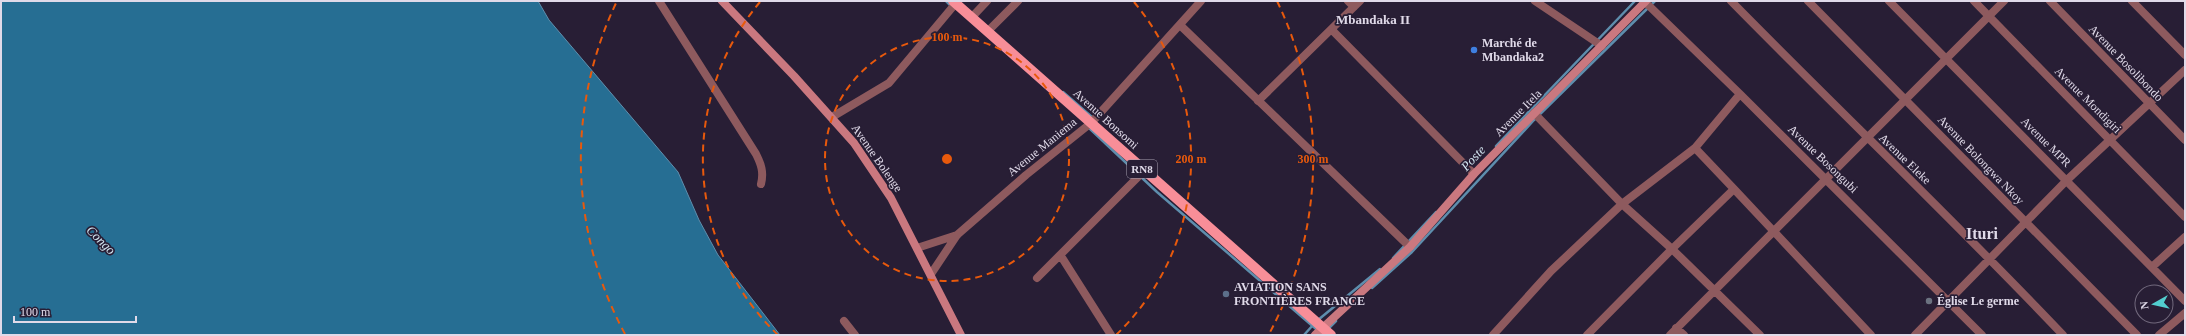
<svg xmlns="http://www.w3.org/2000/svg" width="2186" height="336" viewBox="0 0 2186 336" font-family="Georgia,serif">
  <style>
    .water { fill: #266e93; stroke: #5e8ead }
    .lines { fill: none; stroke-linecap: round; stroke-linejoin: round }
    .stream { stroke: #5e8ead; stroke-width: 2.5 }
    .street { stroke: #8e5a5e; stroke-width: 8 }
    .secondary { stroke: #ca787f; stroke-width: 8 }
    .primary { stroke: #f88e98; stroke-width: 10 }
    .ring { fill: none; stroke: #e8590c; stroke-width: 2; stroke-dasharray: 7 5 }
    .shop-dot { fill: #3f7fe0; stroke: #281e35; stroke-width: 1.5 }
    .service-dot { fill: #5c6f8a; stroke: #281e35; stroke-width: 1.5 }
    .worship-dot { fill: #6b7280; stroke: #281e35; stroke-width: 1.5 }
    .labels { text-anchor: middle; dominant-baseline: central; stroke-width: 3.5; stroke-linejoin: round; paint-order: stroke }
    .shield { fill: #281e35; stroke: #a9a2b3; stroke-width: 1 }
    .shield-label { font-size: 11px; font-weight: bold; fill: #e0dae9 }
    .poi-label { font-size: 12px; font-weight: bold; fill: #e0dae9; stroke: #281e35; text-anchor: start }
    .street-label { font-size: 12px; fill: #e0dae9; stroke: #281e35 }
    .neighbourhood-label { font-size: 13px; font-weight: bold; fill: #e0dae9; stroke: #281e35 }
    .water-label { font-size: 13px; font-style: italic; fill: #d4e6f1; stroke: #281e35 }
    .district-label { font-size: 16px; font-weight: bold; fill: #e0dae9; stroke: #281e35 }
    .centre { fill: #e8590c; stroke: #281e35; stroke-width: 2 }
    .ring-label { font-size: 12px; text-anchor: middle; font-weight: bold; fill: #e8590c; stroke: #281e35; stroke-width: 3.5; stroke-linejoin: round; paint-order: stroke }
  </style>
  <rect width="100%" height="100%" fill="#281e35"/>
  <path class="water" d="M1,1h537l11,19 129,152 21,48 19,35 62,80h-779z"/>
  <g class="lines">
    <path class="stream" d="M946,1l5,5
      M1063,92l30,26
      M1088,127l69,65 166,143
      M1496,146l139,-145
      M1393,258l43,-46
      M1372,288l40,-36 122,-132 121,-119
      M1318,320l62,-51
      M1328,329l8,-8
      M1304,335l9,-10"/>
    <path class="street" d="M659,1l97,153c5,10 8,18 5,30
      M1348,1l6,6
      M1535,1l67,45
      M1731,1c110,112 224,220 332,334
      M1808,1l329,334
      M1889,1l296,300
      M1974,1l211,216
      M2050,1l135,139
      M2132,1l53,54
      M1645,2l95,92 242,241
      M972,17l15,-16
      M1180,25l230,222
      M1332,30l142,144
      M988,31l30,-30
      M1258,101l102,-100
      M1534,113l88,91 50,45 88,86
      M832,117l57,-34 67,-80
      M1734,189l137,146
      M917,248l40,-13
      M1061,256l50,79
      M2152,267l33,-30
      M931,274l26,-39 69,-60 65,-52 110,-122
      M1037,278l107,-107
      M844,321l11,14
      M1676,328l8,7
      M1493,335l58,-64 71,-67 73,-56 45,-54
      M1587,335l85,-86 62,-60 -39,-41
      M1670,335l334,-334
      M1915,335l152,-155 118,-110
      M2159,335l26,-22"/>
    <path class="secondary" d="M722,1l72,75 60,67 37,55 70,137
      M1315,335l95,-88 64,-73 172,-173"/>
    <path class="primary" d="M953,1l378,334"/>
  </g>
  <g class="ring">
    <circle cx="947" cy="159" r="122"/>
    <path d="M778 335A244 244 0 0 1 760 2M1134 2A244 244 0 0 1 1116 335"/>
    <path d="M625 334A366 366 0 0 1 617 1M1277 1A366 366 0 0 1 1269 334"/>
  </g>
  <circle class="shop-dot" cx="1474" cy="50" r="4"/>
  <circle class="service-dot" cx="1226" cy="294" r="4"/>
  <circle class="worship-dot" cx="1929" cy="301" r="4"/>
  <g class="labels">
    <rect class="shield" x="1127" y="160" width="30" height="18" rx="3"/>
    <g class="shield-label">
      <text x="1142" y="169">RN8</text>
    </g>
    <g class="poi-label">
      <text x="1482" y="43">Marché de<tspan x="1482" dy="14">Mbandaka2</tspan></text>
      <text x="1234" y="287">AVIATION SANS<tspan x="1234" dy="14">FRONTIÈRES FRANCE</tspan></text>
      <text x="1937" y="301">Église Le germe</text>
    </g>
    <g class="street-label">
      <text transform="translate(2126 63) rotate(46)">Avenue Bosolibondo</text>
      <text transform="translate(2088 100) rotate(45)">Avenue Mondigiri</text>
      <text transform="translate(1518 113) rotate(-45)">Avenue Itela</text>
      <text transform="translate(1106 119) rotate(42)">Avenue Bonsomi</text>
      <text transform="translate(2046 142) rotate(45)">Avenue MPR</text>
      <text transform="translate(1042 147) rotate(-39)">Avenue Maniema</text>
      <text transform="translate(877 158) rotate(55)">Avenue Bolenge</text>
      <text transform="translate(1823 159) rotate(44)">Avenue Bosongubi</text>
      <text transform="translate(1905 159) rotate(44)">Avenue Eleke</text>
      <text transform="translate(1981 160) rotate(46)">Avenue Bolongwa Nkoy</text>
    </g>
    <g class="neighbourhood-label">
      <text x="1373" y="19">Mbandaka II</text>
    </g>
    <g class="water-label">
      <text transform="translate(1473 158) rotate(-47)">Poste</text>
      <text transform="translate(101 240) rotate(45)">Congo</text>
    </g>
    <g class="district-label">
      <text x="1982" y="233">Ituri</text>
    </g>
  </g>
  <circle cx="947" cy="159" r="6" class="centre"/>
  <g class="ring-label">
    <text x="947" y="41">100 m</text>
    <text x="1191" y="163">200 m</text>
    <text x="1313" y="163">300 m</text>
  </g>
  <rect width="2186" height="336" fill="none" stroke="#e0dae9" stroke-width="4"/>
  <g transform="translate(2154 304) rotate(262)"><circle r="19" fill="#281e35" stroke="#72697d"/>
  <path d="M0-3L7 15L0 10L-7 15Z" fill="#52cdce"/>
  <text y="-6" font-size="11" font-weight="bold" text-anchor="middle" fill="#e0dae9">N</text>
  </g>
  <path d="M14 316v6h122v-6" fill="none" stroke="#e0dae9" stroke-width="2"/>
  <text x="20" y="316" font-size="12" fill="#e0dae9" stroke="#281e35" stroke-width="3" paint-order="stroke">100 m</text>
</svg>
